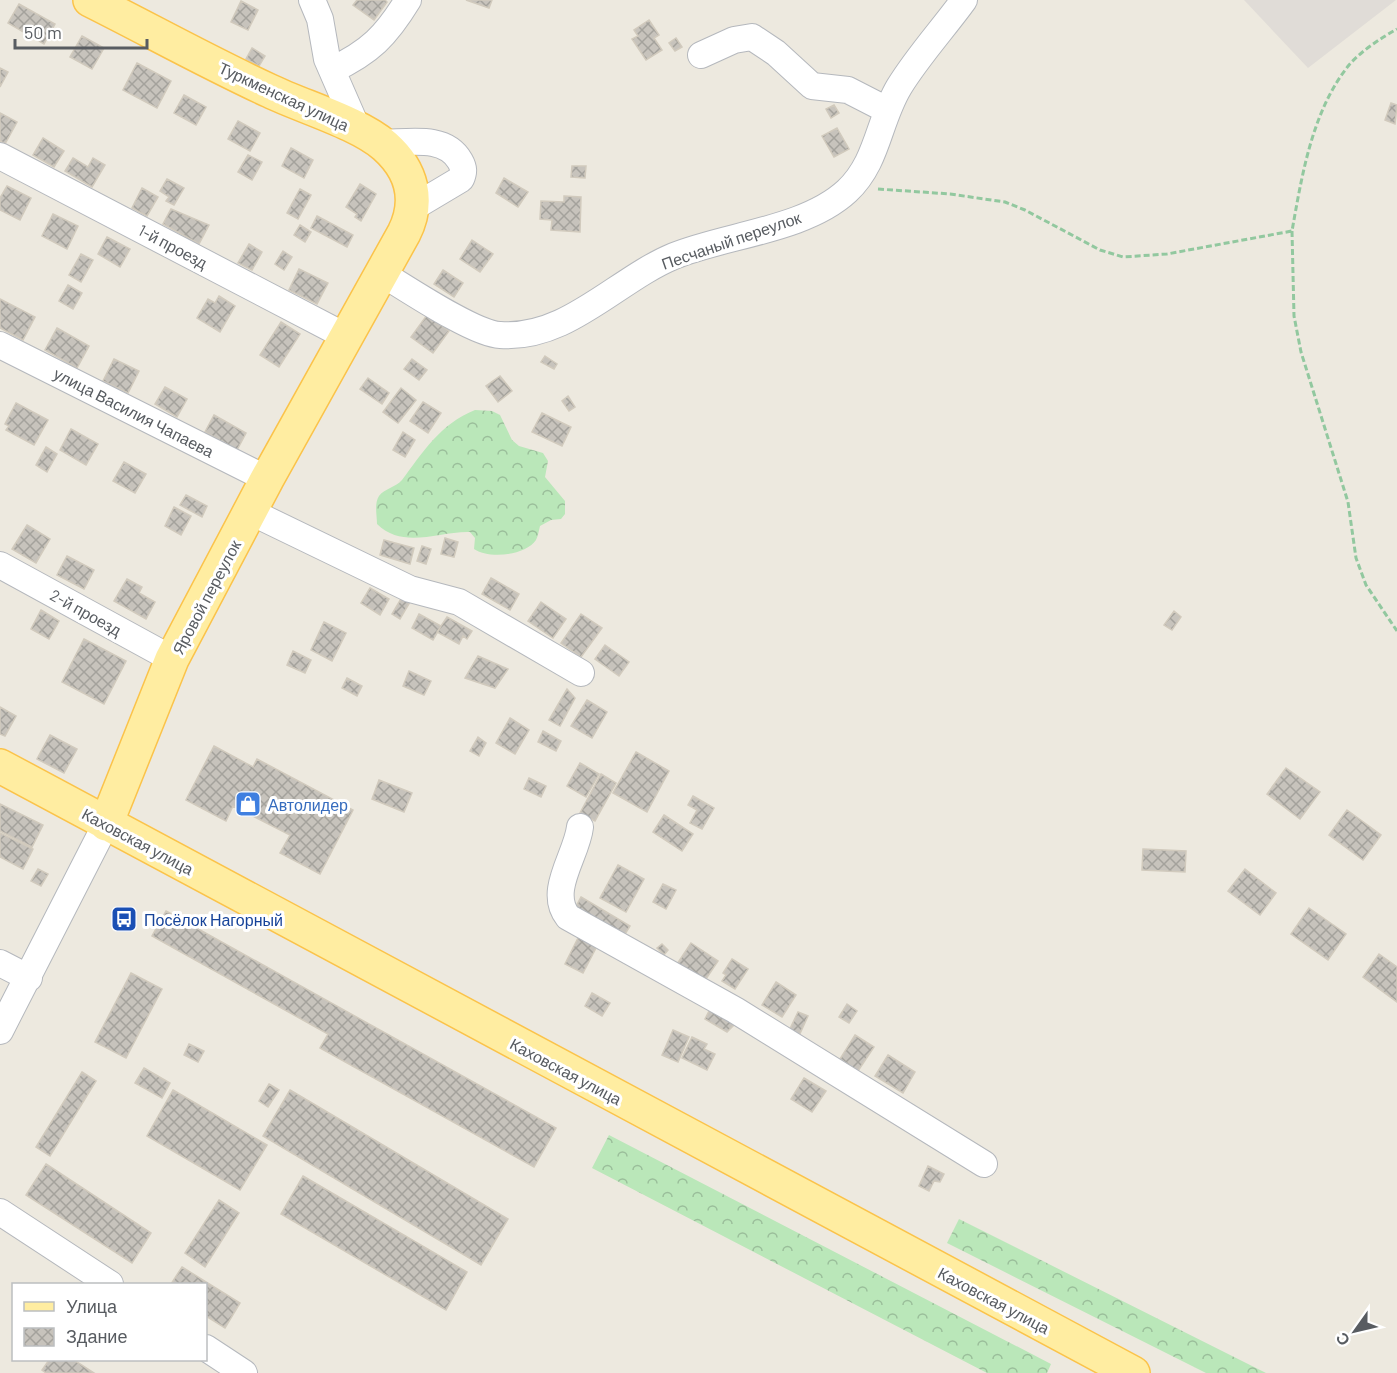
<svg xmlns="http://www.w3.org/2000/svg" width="1397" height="1373" viewBox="0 0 1397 1373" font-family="Barlow,sans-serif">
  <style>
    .industrial { fill: #e0dcd7 }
    .forest { fill: url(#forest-crowns) }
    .building { fill: url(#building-cross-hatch); stroke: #d1cabd; stroke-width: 1.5 }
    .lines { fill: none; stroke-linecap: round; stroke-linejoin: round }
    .minor-casing { stroke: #b5b8bd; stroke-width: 28 }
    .major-casing { stroke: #fbc34a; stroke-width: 36 }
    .path { stroke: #92c89f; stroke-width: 3; stroke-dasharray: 6 3; stroke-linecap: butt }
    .minor { stroke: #fff; stroke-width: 26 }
    .major { stroke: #ffeda1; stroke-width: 33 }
    .labels { text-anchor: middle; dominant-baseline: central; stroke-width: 6; stroke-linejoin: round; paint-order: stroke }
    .street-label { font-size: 16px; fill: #585c61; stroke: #fff }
    .shop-label { font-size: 16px; fill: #366cbe; stroke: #fff; text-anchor: start }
    .transit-label { font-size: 16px; fill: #164399; stroke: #fff; text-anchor: start }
  </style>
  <defs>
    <pattern id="forest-crowns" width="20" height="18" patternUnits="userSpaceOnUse" patternTransform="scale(1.5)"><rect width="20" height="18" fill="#bae7b9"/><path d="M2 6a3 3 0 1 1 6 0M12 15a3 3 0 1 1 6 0" fill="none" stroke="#9abe9a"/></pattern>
    <pattern id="building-cross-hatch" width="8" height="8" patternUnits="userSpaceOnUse" patternTransform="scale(1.5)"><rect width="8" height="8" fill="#c7c3bc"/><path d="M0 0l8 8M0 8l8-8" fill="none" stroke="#a4a29c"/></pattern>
  </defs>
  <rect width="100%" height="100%" fill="#ede9df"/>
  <path class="industrial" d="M1244,0h152l-88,68z"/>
  <path class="forest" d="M475,410l17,1 8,4 12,25 7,6 24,7 5,8 -3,16 20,24v13l-4,5 -10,1 -11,6c-1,4 -2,10 -4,14 -11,16 -48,19 -62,9l1,-11 -5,-6c-32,-1 -66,18 -93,-8 0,-9 -3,-20 2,-28 5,-7 17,-9 23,-16 20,-27 39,-57 73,-70z
    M609,1135l442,229 -4,9h-60l-395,-205z
    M959,1219l307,154h-60l-259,-130z"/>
  <path class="building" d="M357,0h28l2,2 -13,18 -21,-15z
    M466,0h26l-3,8z
    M241,1l17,9 -10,20 -17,-8z
    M19,4l36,20 -11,20 -36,-21z
    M649,20l10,15 -5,3 8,12 -16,10 -14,-21 6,-3 -4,-6z
    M82,36l22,12 -12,21 -22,-12z
    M676,38l6,9 -7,4 -6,-8z
    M252,48l13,8 -6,10 -13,-7z
    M137,63l34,18 -14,27 -34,-18z
    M0,68l8,4 -8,15z
    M184,95l22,12 -10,18 -22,-12z
    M1391,103l6,2 -2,19 -10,-4z
    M834,105l5,8 -8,5 -5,-9z
    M0,113l17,9 -12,22 -5,-3z
    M238,121l22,12 -10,18 -22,-12z
    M837,128l12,21 -15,8 -12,-21z
    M43,138l21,13 -10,16 -21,-12z
    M291,148l22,12 -9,18 -22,-12z
    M248,155l14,7 -10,18 -14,-8z
    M73,158l15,9 5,-9 12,7 -13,22 -27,-16z
    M572,166h14l-1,12 -14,-1z
    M504,178l24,14 -10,15 -22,-14z
    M167,179l17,9 -10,17 -8,-4 3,-4 -9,-6z
    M360,184l16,10 -15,27 -6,-4 2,-3 -11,-7z
    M7,186l24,12 -11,22 -20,-10v-12z
    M142,188l16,9 -11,19 -15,-8z
    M300,189l11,6 -13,24 -11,-6z
    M564,196l17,1 -1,35 -29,-2 1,-10 -12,-1 1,-18 23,1z
    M171,209l38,16 -10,19 -36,-20z
    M53,214l25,12 -11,23 -25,-13z
    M317,216l36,19 -6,12 -36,-19z
    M300,225l11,7 -6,10 -11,-7z
    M107,237l23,12 -10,18 -22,-13z
    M472,240l21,14 -13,18 -20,-13z
    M249,244l13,8 -10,18 -14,-7z
    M283,251l9,6 -8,13 -9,-6z
    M81,254l12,6 -12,22 -12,-7z
    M299,269l29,14 -11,21 -28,-14z
    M443,270l20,13 -9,14 -20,-13z
    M68,285l14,8 -9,16 -14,-8z
    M219,296l16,10 -15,26 -23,-14 11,-19 7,4z
    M0,299l35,18 -12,23 -23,-12z
    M427,315l22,16 -16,22 -22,-16z
    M281,322l19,12 -21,33 -19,-12z
    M57,328l32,18 -12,22 -32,-18z
    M545,356l12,8 -3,5 -13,-7z
    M114,359l25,12 -11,22 -25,-12z
    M412,359l15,11 -8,10 -15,-11z
    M500,376l12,15 -14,11 -12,-16z
    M368,378l21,15 -7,11 -22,-15z
    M165,387l22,12 -10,18 -22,-13z
    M401,388l15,12 -18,23 -15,-11z
    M568,396l7,11 -6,4 -7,-10z
    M423,402l18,11 -13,20 -18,-12z
    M16,403l32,17 -14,25 -28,-15 3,-4 -4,-2z
    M542,413l29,14 -9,19 -30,-14z
    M214,415l32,18 -9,17 -32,-18z
    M71,429l27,15 -12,21 -26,-15z
    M403,432l12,8 -10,17 -12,-7z
    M46,447l11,7 -10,18 -11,-7z
    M124,462l22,12 -11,19 -22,-12z
    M186,495l21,11 -5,11 -22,-12z
    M174,507l17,9 -10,19 -16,-9z
    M27,525l23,14 -14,24 -24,-14z
    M445,538l13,4 -4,15 -13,-3z
    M384,540l30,8 -4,16 -30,-9z
    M422,546l9,3 -5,15 -9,-3z
    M67,556l27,14 -10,19 -27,-14z
    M491,578l28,16 -9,16 -28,-16z
    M127,579l15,8 -3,6 16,9 -9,17 -32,-18z
    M370,588l19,11 -9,16 -19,-12z
    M402,597l8,5 -10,17 -8,-5z
    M541,602l25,17 -13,19 -25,-17z
    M41,610l18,11 -10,18 -18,-10z
    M1174,611l7,6 -9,13 -8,-5z
    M419,614l22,12 -8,14 -21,-12z
    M581,614l21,14 -21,29 -20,-14z
    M447,617l25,14 -5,8 -4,-3 -4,8 -22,-12z
    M324,622l22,11 -14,28 -21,-11z
    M84,639l42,22 -22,43 -42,-22z
    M605,645l24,17 -10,14 -24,-17z
    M293,651l18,9 -6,13 -18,-8z
    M478,656l30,13 -13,19 -30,-10z
    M409,671l22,10 -7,14 -21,-9z
    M347,678l15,8 -5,10 -15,-8z
    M567,689l8,9 -15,28 -11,-6z
    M587,700l20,12 -15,26 -21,-12z
    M0,707l16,9 -11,20 -5,-2z
    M510,718l19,12 -14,24 -19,-11z
    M543,731l18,10 -5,10 -18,-9z
    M50,735l27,14 -13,24 -27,-14z
    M478,737l8,6 -7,13 -9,-5z
    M214,746l39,21 4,-8 96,51 -33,64 -40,-21 10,-18 -57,-29 -7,15 -40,-21z
    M636,752l33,19 -22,41 -34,-19z
    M580,763l19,11 -13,23 -19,-11z
    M1286,768l34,24 -20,27 -33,-25z
    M601,774l15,9 -21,38 -15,-8z
    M529,778l17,8 -5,11 -17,-8z
    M379,780l33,13 -8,19 -32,-13z
    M693,796l21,12 -12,21 -12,-6 7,-13 -9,-5z
    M0,804l43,21 -11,22 -32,-16z
    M1347,810l34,25 -18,25 -34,-25z
    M664,815l29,19 -11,17 -29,-19z
    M0,833l33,16 -10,20 -23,-12z
    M1143,849l43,2 -1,21 -43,-2z
    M618,865l26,14 -18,33 -26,-14z
    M38,869l10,5 -7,12 -10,-5z
    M1245,869l31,24 -16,22 -32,-24z
    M663,884l13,6 -10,19 -13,-7z
    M581,897l49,29 -8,13 -50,-25z
    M1309,908l37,26 -18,26 -37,-26z
    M166,911l390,217 -22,39 -214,-119 8,-14 -176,-98z
    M579,936l18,10 -14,27 -18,-9z
    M691,943l27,18 -14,21 -27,-18z
    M662,944l6,6 -4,5 -7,-7z
    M1379,954l18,13v35l-34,-25z
    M732,959l16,10 -13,20 -13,-8 4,-6 -3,-2z
    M131,973l31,16 -36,69 -31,-16z
    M776,982l20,13 -14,22 -20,-12z
    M592,993l18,10 -8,13 -17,-10z
    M847,1004l10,7 -8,12 -10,-6z
    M711,1007l26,15 -10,10 -22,-13z
    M798,1012l10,4 -10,22 -10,-5z
    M673,1030l16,7 -11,25 -16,-7z
    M855,1035l19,12 -16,24 -18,-12z
    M692,1037l15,7 -3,5 11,5 -8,16 -25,-12z
    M189,1044l15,7 -6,11 -14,-7z
    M888,1055l27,17 -12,21 -28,-17z
    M144,1068l26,15 -8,15 -27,-15z
    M82,1072l14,9 -46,75 -14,-9z
    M804,1078l22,13 -14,21 -21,-13z
    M269,1084l10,6 -11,17 -9,-6z
    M173,1090l94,55 -27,45 -93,-54z
    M290,1090l218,129 -27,46 -218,-129z
    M46,1164l105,69 -19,30 -106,-68z
    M928,1166l16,8 -4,8 -6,-1 -5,10 -10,-5z
    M303,1176l164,96 -21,38 -165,-96z
    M219,1200l20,13 -34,54 -20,-14z
    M182,1267l58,36 -15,25 -19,-12v-32h-35z
    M49,1360h25l20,13h-48l-4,-3z"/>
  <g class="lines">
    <g class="minor-casing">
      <path id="minor" d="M312,0l8,19 7,40 31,71
        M701,55l33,-15 18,-3 24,16 36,33 36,4 39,20
        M332,70c38,-18 54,-34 76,-70
        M381,143c26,0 64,-9 79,18 4,7 4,11 1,18l-47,28
        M0,156l345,180
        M381,273c25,15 93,61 119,62 67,5 116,-55 174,-79 51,-21 131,-26 173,-65 31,-29 31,-69 52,-104 19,-31 44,-58 65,-87
        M0,345l267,134
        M251,512l159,77 49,13 122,71
        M0,565l172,94
        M580,827c-3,28 -33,64 -12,90l167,93 249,154
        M0,963l29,15
        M0,1031l106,-207
        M0,1212l110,72
        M206,1348l38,25"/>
    </g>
    <g class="major-casing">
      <path id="major" d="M90,0c60,30 119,63 180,91 33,16 89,32 115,55 27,24 35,55 19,87l-137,246 -95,180 -66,165
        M0,766l1133,607"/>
    </g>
    <path class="path" d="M878,189l72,5 55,8 20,8 75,40 23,7 44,-3 125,-23c10,-56 20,-120 57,-166 12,-14 32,-27 48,-36
      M1292,231l2,85 7,36 47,150 8,56 10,27 31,46"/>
    <use href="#minor" class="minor"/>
    <use href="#major" class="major"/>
  </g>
  <defs>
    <g id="shop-square" transform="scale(1.35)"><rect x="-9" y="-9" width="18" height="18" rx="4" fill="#3f7fe0" stroke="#fff"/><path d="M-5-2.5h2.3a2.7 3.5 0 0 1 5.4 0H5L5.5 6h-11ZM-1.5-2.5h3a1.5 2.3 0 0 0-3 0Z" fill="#fff"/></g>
    <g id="bus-square" transform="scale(1.35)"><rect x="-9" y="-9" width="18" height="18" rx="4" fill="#1a4fb4" stroke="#fff"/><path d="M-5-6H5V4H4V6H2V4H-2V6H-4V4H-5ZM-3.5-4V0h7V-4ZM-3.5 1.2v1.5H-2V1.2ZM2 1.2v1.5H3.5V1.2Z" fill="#fff"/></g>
  </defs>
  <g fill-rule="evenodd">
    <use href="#shop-square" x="248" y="804"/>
    <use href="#bus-square" x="124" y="919"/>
  </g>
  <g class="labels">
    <g class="street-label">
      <text transform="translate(284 96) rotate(25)">Туркменская улица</text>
      <text transform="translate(731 240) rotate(-19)">Песчаный переулок</text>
      <text transform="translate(173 246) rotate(28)">1-й проезд</text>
      <text transform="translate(134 412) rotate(27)">улица Василия Чапаева</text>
      <text transform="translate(206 597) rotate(-62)">Яровой переулок</text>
      <text transform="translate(86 612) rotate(29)">2-й проезд</text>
      <text transform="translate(138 841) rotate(28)">Каховская улица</text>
      <text transform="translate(566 1071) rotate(28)">Каховская улица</text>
      <text transform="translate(994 1300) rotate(28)">Каховская улица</text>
    </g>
    <g class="shop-label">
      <text x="268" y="804">Автолидер</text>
    </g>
    <g class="transit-label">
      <text x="144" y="919">Посёлок Нагорный</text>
    </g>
  </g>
  <rect x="12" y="1283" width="195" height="78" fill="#ffffff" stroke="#bcbec0" stroke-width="1.5"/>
  <rect x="24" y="1302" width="30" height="9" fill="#ffeda1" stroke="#bcbec0" stroke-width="1.5"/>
  <text x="66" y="1313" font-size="18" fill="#585c61">Улица</text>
  <rect x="24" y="1328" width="30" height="18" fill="url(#building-cross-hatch)" stroke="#bcbec0" stroke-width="1.5"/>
  <text x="66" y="1343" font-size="18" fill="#585c61">Здание</text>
  <g transform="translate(1355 1331) rotate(236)" stroke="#ffffff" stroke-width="4.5" paint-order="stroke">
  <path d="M0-4.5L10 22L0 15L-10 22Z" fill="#585c61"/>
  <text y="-9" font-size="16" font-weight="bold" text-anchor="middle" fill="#585c61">С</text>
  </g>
  <path d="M15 39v9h132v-9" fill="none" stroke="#585c61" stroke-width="3"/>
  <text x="24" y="39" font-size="18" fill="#585c61" stroke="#ffffff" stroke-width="4.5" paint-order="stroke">50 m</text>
</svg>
